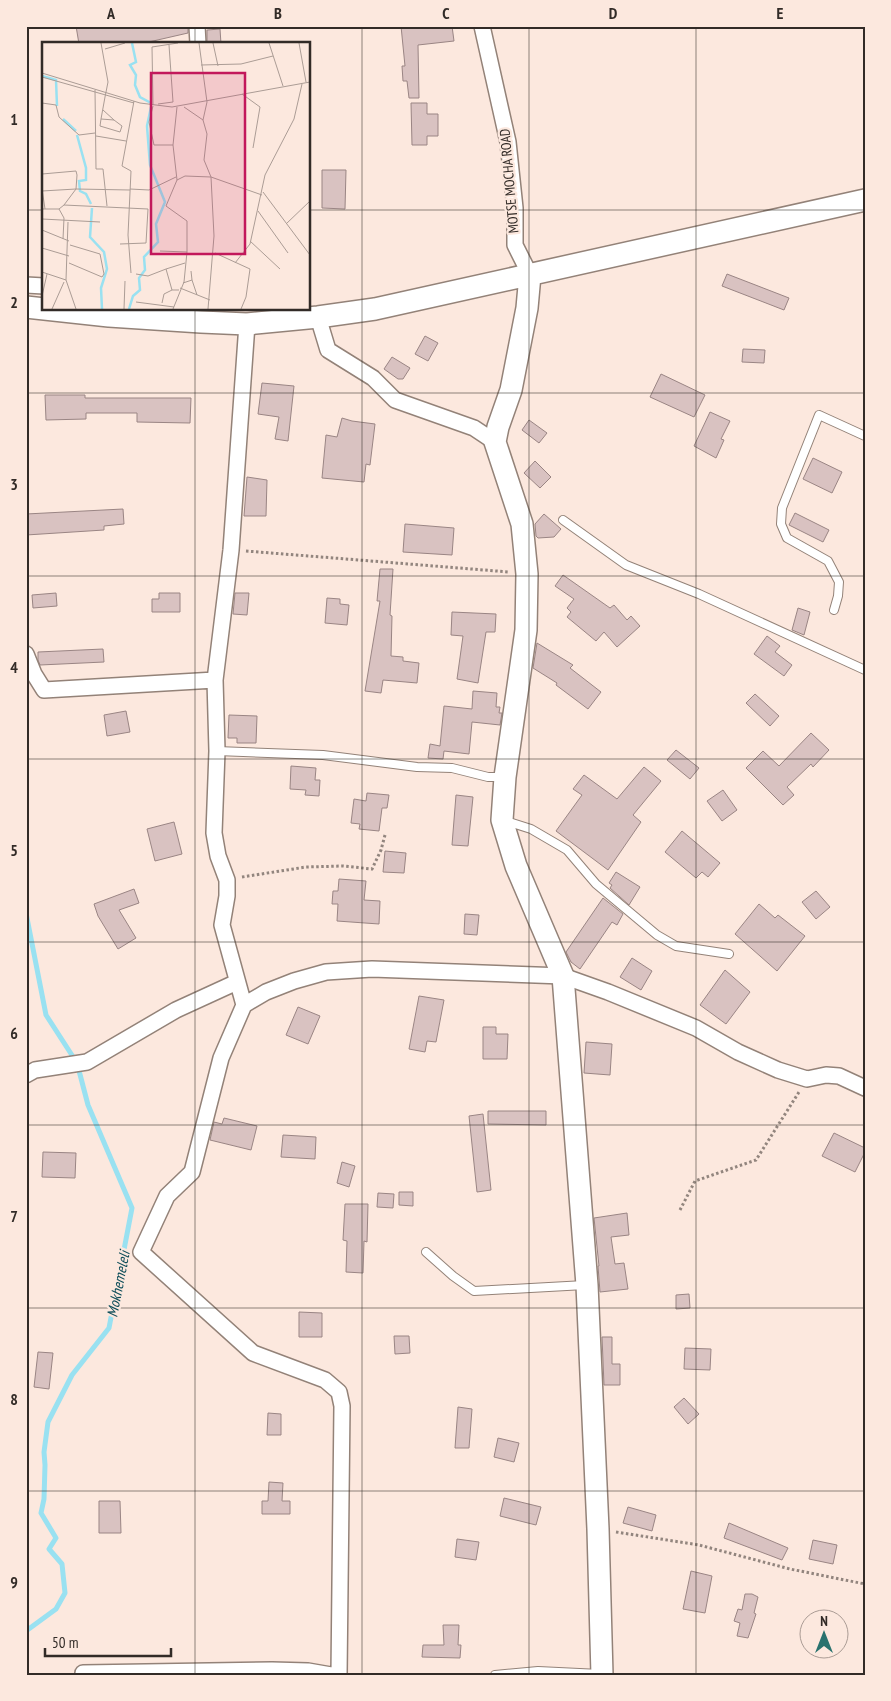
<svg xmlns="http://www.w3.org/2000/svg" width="891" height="1701" viewBox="0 0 891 1701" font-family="'PT Sans Narrow',sans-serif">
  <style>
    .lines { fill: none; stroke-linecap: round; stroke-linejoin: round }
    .stream { stroke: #99e1f1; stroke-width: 5 }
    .building { fill: #d9c2c1; stroke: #9a8584 }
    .lane-casing { stroke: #938278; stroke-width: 10 }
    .street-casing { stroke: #938278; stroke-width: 18 }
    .secondary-casing { stroke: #938278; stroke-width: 24 }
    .path { stroke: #92857e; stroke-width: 3; stroke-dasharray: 2.5 2.5; stroke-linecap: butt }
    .lane { stroke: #fff; stroke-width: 8 }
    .street { stroke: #fff; stroke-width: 15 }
    .secondary { stroke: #fff; stroke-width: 21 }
    .grid { fill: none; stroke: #322b27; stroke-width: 1; stroke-opacity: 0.55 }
    .labels { text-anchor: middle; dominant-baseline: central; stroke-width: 4.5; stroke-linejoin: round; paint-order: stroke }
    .street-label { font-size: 14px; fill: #322b27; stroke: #fce8de }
    .water-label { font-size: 15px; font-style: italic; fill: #0c4c58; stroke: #fce8de }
    .inset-river { fill: none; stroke: #99e1f1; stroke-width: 2.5 }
    .inset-road { fill: none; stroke: #ab9c95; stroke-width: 1 }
    .view { fill: #c2185b; fill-opacity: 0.15; stroke: #c2185b; stroke-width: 2.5 }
    .inset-edge { fill: none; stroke: #322b27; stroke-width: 2.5 }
    .neatline { fill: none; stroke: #322b27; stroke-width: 2 }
    .grid-label { font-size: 16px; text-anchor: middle; font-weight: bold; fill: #322b27 }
  </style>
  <rect width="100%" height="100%" fill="#fce8de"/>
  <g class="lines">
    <path class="stream" d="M26,913l20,102 31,48 11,42 44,103 -23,120 -37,47 -24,47 -4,30 1,13 -1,34 -3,14 15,25 -7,11 13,15 3,29 -9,16 -30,22"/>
  </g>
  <path class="building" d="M76,26h112v7l-48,11h-61z
    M401,26h51l2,15 -36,4 1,53h-10l-2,-17h-4l-1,-15h3z
    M220,29l1,15h-14v-14z
    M411,103h16v11h11v22h-11v9h-15z
    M322,170h24l-1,39 -23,-1z
    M727,274l62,24 -5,12 -62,-24z
    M425,336l13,7 -10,18 -13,-7z
    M743,349l22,1 -1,13 -22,-1z
    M392,357l18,11 -7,11h-5l-14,-10z
    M661,374l44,21 -11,22 -44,-20z
    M262,383l32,3 -6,55 -13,-2 4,-22 -21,-3z
    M45,395h40v3h106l-1,25 -53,-1v-9h-51v6l-40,1z
    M710,412l20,9 -9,18 3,1 -8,18 -22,-12z
    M342,418l10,3 23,3 -5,41 -4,-1 -2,18 -42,-4 4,-43 11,2z
    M529,420l18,13 -8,10 -17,-13z
    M813,458l29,14 -10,21 -29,-14z
    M535,461l16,16 -11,11 -16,-15z
    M247,477l20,3 -1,36h-22z
    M123,509l1,15 -20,2v4l-78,5v-21z
    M795,513l34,17 -6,12 -34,-17z
    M544,514l17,15 -7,8 -16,1 -2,-2 -1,-12z
    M405,524l49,4 -2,27 -49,-3z
    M380,569h13l-3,46 2,1 -1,40 12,1v4l16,2 -2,20 -34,-3 -2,13 -16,-2 15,-90h-3z
    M563,575l47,33 4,-3 13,15 4,-4 9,10 -23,21 -13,-15 -8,9 -29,-24 4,-5 -4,-4 7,-9 -19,-13z
    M56,593l1,13 -24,2 -1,-13z
    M159,593h21v19h-28v-13h7z
    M235,593h14l-2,22 -14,-1z
    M327,598l13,1v5l9,1 -2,20 -22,-2z
    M798,608l12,4 -6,23 -12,-5z
    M452,612l44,2 -1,18h-9l-8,51 -21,-4 6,-43 -12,-1z
    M767,636l13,10 -5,6 17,13 -8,11 -30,-22z
    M537,643l36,22 -3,3 31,24 -13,17 -32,-24 1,-2 -24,-15z
    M103,649l1,13 -64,3 -2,-5v-8z
    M473,691l24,2 -1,14h4l-1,6h3l-2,12 -28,-3 -3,32 -25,-3 -1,8 -15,-1 2,-14 10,2 4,-40 28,3z
    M755,694l24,22 -9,10 -24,-23z
    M126,711l4,21 -23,4 -3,-21z
    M229,715l28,1 -1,27h-19v-5h-9z
    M811,733l18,17 -16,17 -2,-3 -24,23 7,8 -11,10 -37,-37 17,-17 16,15z
    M676,750l23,18 -9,11 -23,-19z
    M291,766l25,2 -1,12h5l-1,16 -14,-1 1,-5 -16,-1z
    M644,767l17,14 -28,34 8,7 -33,48 -52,-39 26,-36 -9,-6 11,-14 33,24z
    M723,790l14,20 -15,11 -15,-20z
    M367,793l22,2 -2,13h-5l-3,23 -20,-2 1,-5 -9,-1 3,-24 12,2z
    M456,795l17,2 -5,49 -16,-1z
    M174,822l8,32 -27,7 -8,-32z
    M682,831l38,32 -12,14 -6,-5 -6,6 -31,-26z
    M385,851l21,2 -2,20 -21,-1z
    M616,872l24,15 -11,18 -19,-17 2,-3 -3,-2z
    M339,879l27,2 -2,19 16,1 -1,23 -42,-3 1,-17h-6l1,-13h5z
    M134,889l5,14 -20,7 17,28 -18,11 -20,-33 -4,-12z
    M816,891l14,16 -14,12 -14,-17z
    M603,898l20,16 -6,11 -5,-3 -32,47 -9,-7 -5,-10z
    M759,904l16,14 3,-3 27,21 -28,35 -42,-37z
    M465,914l14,1 -2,20 -13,-1z
    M632,958l20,13 -11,19 -21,-13z
    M725,970l25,22 -24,32 -26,-19z
    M419,996l25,4 -8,42 -9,-1 -2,11 -16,-3z
    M298,1007l22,9 -12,28 -22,-9z
    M483,1027h13v7h12l-1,25h-24z
    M586,1042l26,2 -2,31 -26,-2z
    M488,1111h58v14l-58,-1z
    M483,1114l8,76 -14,2 -8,-76z
    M224,1118l33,8 -6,24 -41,-10 4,-18 8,2z
    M834,1133l31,15v4l-10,20 -33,-16z
    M283,1135l33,2 -1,22 -34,-2z
    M43,1152l33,1 -1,25 -33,-1z
    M342,1162l13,4 -6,21 -12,-4z
    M399,1192h14v14l-14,-1z
    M378,1193l16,1 -1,14 -16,-1z
    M345,1204h23l-1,38 -3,-1 -1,32 -17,-1 1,-31 -4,-1z
    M627,1213l2,22 -18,2 4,27 9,-1 4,26 -28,3 -2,-26h1l-5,-48z
    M689,1294l1,14 -14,1v-14z
    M299,1312l23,1v24h-23z
    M394,1336h15l1,17 -15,1z
    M602,1337h10v27h8v21h-16z
    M685,1348l26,1 -1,21 -26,-1z
    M38,1352l15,1 -4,36 -15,-2z
    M684,1398l15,16 -11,10 -14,-17z
    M458,1407l14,2 -3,39h-14z
    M268,1413l13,1v21h-14z
    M498,1438l21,5 -5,19 -20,-5z
    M269,1482l14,1 -1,18h8v13h-28v-13h6z
    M504,1498l37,9 -5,18 -36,-9z
    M99,1501h21l1,32h-22z
    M628,1507l28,8 -4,16 -29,-8z
    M729,1523l59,25 -6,12 -58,-22z
    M457,1539l22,3 -3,18 -21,-3z
    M813,1540l24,5 -4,19 -24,-5z
    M691,1571l21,5 -7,37 -22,-4z
    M745,1594h7l6,3 -4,16 2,1 -8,24 -11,-2 3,-13 -6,-2 4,-12 4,1z
    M443,1625h16l-1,20h3l-1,13 -38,-1 1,-12h21z"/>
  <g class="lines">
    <g class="lane-casing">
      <path id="lane" d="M563,520l63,45 73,29 166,76
        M834,610l4,-14 1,-14 -11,-21 -41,-23 -6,-14 1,-16 37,-93 46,21
        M217,751l106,4 94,12 35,1 36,9h15
        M506,821l25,8 36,21 29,34 61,51 19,11 53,8
        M426,1252l27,24 21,15 111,-6
        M495,1675l43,-4 62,3"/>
    </g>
    <g class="street-casing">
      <path id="street" d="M197,26l1,18
        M482,26l26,116 7,66v37l15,30
        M26,285l18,1
        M318,317l10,33 45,28 22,22 79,28 21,14
        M247,324l-16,226 -16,130 2,71 -3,82 4,23 9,24v16l-5,29 22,80 -23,53 -29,114 -25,24 -26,56 112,101 72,27 14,12 3,14 -3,269
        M26,654l8,20 10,16 171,-10
        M244,1005l22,-13 28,-11 32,-9 46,-3 191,7 45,16 88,36 42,24 40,18 29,9 19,-4 13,1 26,12
        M26,1075l9,-5 52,-8 89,-52 61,-28
        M83,1673l189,-3 36,1 23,4"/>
    </g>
    <g class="secondary-casing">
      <path id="secondary" d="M530,275l-3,33 -16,82 -13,37 -3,15 27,82 5,50 -1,56 -21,147 -3,43 14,46 47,110 24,309 11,244 4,146
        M26,307l83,9 92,6 46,2 71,-7 57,-8 490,-109"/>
    </g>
    <path class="path" d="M246,551l263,21
      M242,877l64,-10 37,-1 29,3 9,-19 4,-15
      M680,1210l15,-29 61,-21 43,-68
      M616,1532l83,13 91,24 75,15
      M26,1609l2,-3"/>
    <use href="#lane" class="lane"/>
    <use href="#street" class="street"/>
    <use href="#secondary" class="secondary"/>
  </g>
  <path class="grid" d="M195,26v18M362,26v1649M529,26v1649M696,26v1649M26,210h18M309,210h556M195,309v1366M26,393h839M26,576h839M26,759h839M26,942h839M26,1125h839M26,1308h839M26,1491h839"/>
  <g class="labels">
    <g class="street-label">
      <text transform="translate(509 181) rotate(-95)">MOTSE MOCHA ROAD</text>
    </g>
    <g class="water-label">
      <text transform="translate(118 1284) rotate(-79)">Mokhemeleli</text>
    </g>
  </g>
  <g transform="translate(42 42)">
    <rect width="268" height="268" fill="#fce8de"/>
    <path class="inset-river" d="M90,1l4,19 -6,3 6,10 -1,10 5,12 11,6M0,34l14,4 1,26M21,77l13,12M35,93l9,33v12l-7,1 1,10 6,3 5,10M50,166l-2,29 14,15 3,17 -6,19 1,21M87,267l4,-13 7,-6 -1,-12 6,-8 -1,-13 14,-15 -2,-18 9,-22 -15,-37 -3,-39 4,-19"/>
    <path class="inset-road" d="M59,1l7,39 -3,15 -4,22 13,1 -11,-10M157,1l8,59 -4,18 4,14 -3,26 7,17 3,59 -6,73M171,1l5,23M227,1l14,43M257,1l7,39M63,7l20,-6M159,23l40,-1 32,-8M0,31l98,30 32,4 138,-25M0,35l92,26M53,48l1,79h7l4,37M200,52l18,13 -7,41M0,61l14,2 3,12 20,18 16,-2M116,62l15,-2 -4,-57M111,63l-1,-58 26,-4M111,64l-4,16 5,23h19M142,65l19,13M59,77l-1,7 20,6 2,-6 -8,-6M54,94l30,5M0,132l34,-3 1,4 -1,14 -34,2M135,138l8,-4 26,1 51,18M0,147l3,20h-3M88,147l19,1 27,-13M221,150l47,63M3,167h14l5,-4M17,167l5,9 -1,21M216,169l30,42M0,177l58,3M244,182l24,-23M0,188l27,11M208,199l30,28M78,202l26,-1 2,-34 -84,-4 12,-16 54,1M0,206l27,8M118,209l27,1M173,211l35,16 -4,28 -5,12M27,221l33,14 2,-3 -4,-20 -30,-9M193,221l15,-19 15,-69 29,-56 8,-35M0,230l24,8 2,-58M89,231l-3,-38 3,-64 -9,-5 12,-65M94,232l12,2 18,-7M24,238l10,29M150,238l5,15M141,241l9,-3 -1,-9M138,246l30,12M137,248h-7l-6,-21 19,-6M0,254l5,-22M94,260l38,5M120,261l2,-9 8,-4M10,267l12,-27M82,267l1,-28M131,267l11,-27 3,-30v-31l-21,-15 11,-26 -4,-35 4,-38"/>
    <path class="view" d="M109,31h94v181h-94z"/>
    <rect width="268" height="268" class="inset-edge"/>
  </g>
  <rect width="891" height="1701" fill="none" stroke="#fce8de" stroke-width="55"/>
  <g transform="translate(824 1634)"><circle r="24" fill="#fce8de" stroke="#ab9c95"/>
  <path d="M0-4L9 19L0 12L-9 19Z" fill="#29726e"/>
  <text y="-8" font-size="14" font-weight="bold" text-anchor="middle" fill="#322b27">N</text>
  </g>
  <path d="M45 1648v8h126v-8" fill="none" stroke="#322b27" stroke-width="2.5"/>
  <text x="52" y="1648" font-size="15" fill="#322b27" stroke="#fce8de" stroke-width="4" paint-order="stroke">50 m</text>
  <rect x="28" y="28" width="836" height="1646" class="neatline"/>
  <g class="grid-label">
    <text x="111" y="19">A</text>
    <text x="278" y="19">B</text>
    <text x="446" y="19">C</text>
    <text x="613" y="19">D</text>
    <text x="780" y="19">E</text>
    <text x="14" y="125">1</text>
    <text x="14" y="308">2</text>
    <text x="14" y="490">3</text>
    <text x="14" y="673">4</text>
    <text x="14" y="856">5</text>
    <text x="14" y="1039">6</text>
    <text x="14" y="1222">7</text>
    <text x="14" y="1405">8</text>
    <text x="14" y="1588">9</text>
  </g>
</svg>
